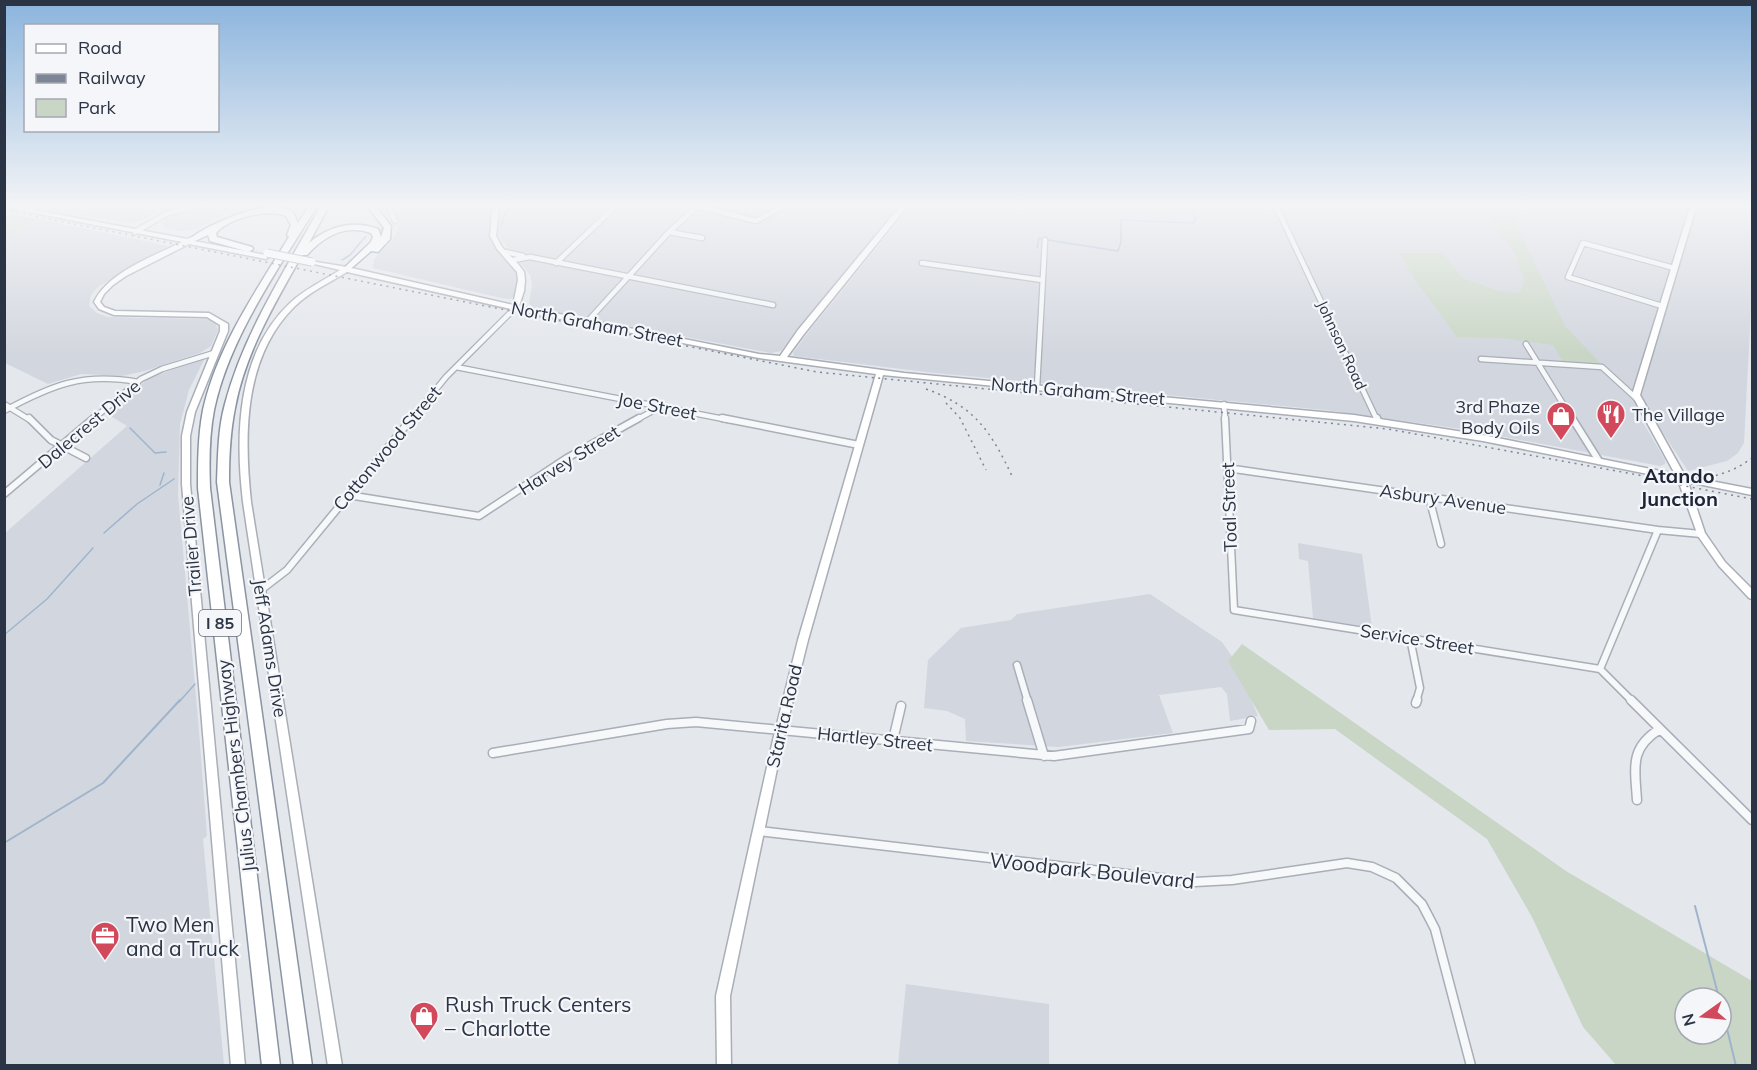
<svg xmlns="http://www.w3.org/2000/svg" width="1757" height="1070" viewBox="0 0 1757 1070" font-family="Mulish,sans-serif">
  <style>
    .built { fill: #d2d6de }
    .green { fill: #c9d6c5; fill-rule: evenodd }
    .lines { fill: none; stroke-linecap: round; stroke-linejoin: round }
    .stream-far1 { stroke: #9fb4cc; stroke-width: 1.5 }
    .stream { stroke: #9fb4cc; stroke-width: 2 }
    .street-far2-casing { stroke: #a9aeb7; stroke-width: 7 }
    .street-far1-casing { stroke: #a9aeb7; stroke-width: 9 }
    .street-casing { stroke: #a9aeb7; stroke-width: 11 }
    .secondary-casing { stroke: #a9aeb7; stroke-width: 3 }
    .highway-casing { stroke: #8b94a3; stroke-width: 3 }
    .street-far2 { stroke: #f7f8fa; stroke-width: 4.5 }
    .street-far1 { stroke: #f7f8fa; stroke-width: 6 }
    .street { stroke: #f7f8fa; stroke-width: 8 }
    .secondary { fill: #fff; fill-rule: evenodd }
    .highway { fill: #fff; fill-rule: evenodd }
    .rail { stroke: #7d8696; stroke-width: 1.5; stroke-dasharray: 2 4.5; stroke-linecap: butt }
    .secondary-bridge-casing { stroke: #a9aeb7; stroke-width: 9; stroke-linecap: butt }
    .secondary-bridge { stroke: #fff; stroke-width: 7 }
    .labels { text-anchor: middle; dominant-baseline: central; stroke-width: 4.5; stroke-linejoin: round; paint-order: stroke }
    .far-street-label { font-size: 15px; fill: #2b3445; stroke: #f4f6f9 }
    .shield { fill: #f4f6f9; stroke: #676e7b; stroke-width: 1.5 }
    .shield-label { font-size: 16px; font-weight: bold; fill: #2b3445 }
    .street-label { font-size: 18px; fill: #2b3445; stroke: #f4f6f9 }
    .poi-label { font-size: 18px; fill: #2b3445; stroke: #f4f6f9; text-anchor: end }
    .neighbourhood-label { font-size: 20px; font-weight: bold; fill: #1d2536; stroke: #f4f6f9 }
    .near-street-label { font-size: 21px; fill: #2b3445; stroke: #f4f6f9 }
    .near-poi-label { font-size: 21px; fill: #2b3445; stroke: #f4f6f9; text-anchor: start }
  </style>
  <rect width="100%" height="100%" fill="#e4e7ec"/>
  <path class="built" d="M44,204h144l-24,8 -5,-2 -16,10 -14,3 -90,-15z
    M221,204h18l-42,25 -16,2 -18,-3v-10l13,-6z
    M393,204h99l-4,29 6,14 14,10 10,16 -1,20 -6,6 -10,-1 -128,-30 1,-9 20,-21 6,-15z
    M501,204h399l-119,147 -10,2 -237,-45 -5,-4 3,-20 -2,-9 -31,-38 -2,-8z
    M912,204h840v85l-8,154 -6,10 -11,8 -39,10 -37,-56 -13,-1 27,46v4l-5,2 -198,-37 -137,-19 -390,-37 -141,-17 -1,-3 17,-23z
    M39,219l129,27 -70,41 -7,8 -2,11 8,7 11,4 98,2 8,2 4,9 -7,16 -11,7 -55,18 -23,5 -41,-2 -33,10 -43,-21 -1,-126z
    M205,358l-16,32 -9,34 -2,70 21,237 8,105 -4,3 21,226h-219l-1,-531 123,-108 -20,-12 42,-36z
    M1298,543l64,11 10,74 -59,-10 -5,-57 -9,-2z
    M1150,594l72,48 13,19 23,55 -28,5 -3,-27 -6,-7 -62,8 14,38 -114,14 -93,-6 -1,-22 -18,-8 -23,-3 4,-48 33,-32 50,-8 6,-6z
    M906,984l143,20v61h-151z"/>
  <path class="green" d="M1481,204l44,1 -9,19 49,102 35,37 -37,-1 -10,-17 -50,-7 -46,-1 -42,-57 -16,-27h43l20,25 37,13 21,2 4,-13 -9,-26z
    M5,213l34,6 -34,18z
    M1242,644l324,227 186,110v84h-136l-33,-38 -51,-110 -45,-78 -152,-110 -66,1 -41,-69zM1685,998h36v36h-36z"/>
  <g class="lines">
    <path class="stream-far1" d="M501,225l5,-13 8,-8
      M380,229l2,4
      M1048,240l70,11 3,-9v-22l71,3 4,-2 -5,-17
      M1037,248l2,-10 4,1
      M342,260l8,-5 16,-19
      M130,428l25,25 11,-1
      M160,485l4,-12
      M104,533l33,-29 37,-25
      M4,635l43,-36 46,-51
      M179,702l16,-18"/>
    <path class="stream" d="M4,843l99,-60 77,-83
      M1695,906l24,92
      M1721,1004l15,62"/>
    <g class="street-far2-casing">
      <path id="street-far2" d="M387,204l8,17
        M1275,204l102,216
        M698,206l58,15 31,-17
        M29,210l10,-6
        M135,232l31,-18 36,-10
        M669,232l33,6
        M506,252l17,4
        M513,260l17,-3 243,48
        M556,263l62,-59
        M922,263l120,17
        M1662,306l-94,-29 15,-34 91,25
        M586,323l83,-91 31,-28
        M1526,344l47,76
        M1481,359l121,8 35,32
        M456,367l273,53
        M1037,387l8,-147
        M4,404l26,16
        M1224,404l1,16
        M4,411c48,-26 79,-39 134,-29
        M92,420l49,-41 21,-10 52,-16
        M411,420l35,-43 69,-69
        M636,420l24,-13"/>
    </g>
    <g class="street-far1-casing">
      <path id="street-far1" d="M29,418l22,22 35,18
        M722,418l137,27
        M1225,418l9,192 366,59
        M1377,418l1,3
        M1572,418l27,43
        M1227,468l431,62
        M4,494l90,-76
        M348,495l131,21 88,-58 72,-40
        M1429,497l12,47
        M261,590l26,-20 125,-152
        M1410,638l10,50 -4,14
        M1017,665l11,37
        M1633,702l-33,-33 58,-139 43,4"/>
    </g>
    <g class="street-casing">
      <path id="street" d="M1027,700l17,56
        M1631,700l121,120
        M1416,703l1,-3
        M893,740l8,-34
        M493,753l174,-29 29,-2 358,34 195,-27 2,-8
        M1637,800c-2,-32 -8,-52 23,-71
        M759,831l436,51 37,-2 115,-17 25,4 24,11 26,26 13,25 36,137"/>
    </g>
    <g class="secondary-casing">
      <path id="secondary" d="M4,204l183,35 8,-3 3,2 -4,3 72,14 3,2 -3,2 -77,-15 -63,32 -13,9 -9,9 -4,8 4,5 11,4 94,2 19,11v7l-33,81 -5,24v48l55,582h-14l-49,-582v-48l5,-24 33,-81v-6l-13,-8 -93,-2 -15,-6 -5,-7c14,-30 60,-46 88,-60l-178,-35z
        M493,204h6l-3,32 6,11 17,18 5,7 1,8 -1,11 -5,15 240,48 21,2 18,-26 104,-126h7l-105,130 -17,23 117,16 450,42 129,20 192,39 -43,-79 59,-191h6l-57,191 45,81 67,13v6l-64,-13 17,51 20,29 27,27v10l-3,-1 -30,-32 -21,-30 -20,-56 -195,-39 -129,-20 -471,-46 -75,265 -25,100 -53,256 1,70h-14l-1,-70 57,-256 25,-100 78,-266 -117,-16 -244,-48 -168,-38c-18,11 -38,20 -53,35 -51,51 -50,129 -43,195l91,564h-14l-85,-564c-8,-68 -6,-149 47,-199 15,-14 33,-22 50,-33l-30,-7v-2l37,6 166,38 5,-25 -1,-8 -20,-23 -7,-13z"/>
    </g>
    <g class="highway-casing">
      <path id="highway" d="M310,204h8c-38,63 -89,133 -104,206 -5,26 -5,52 -4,78l70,578h-18l-64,-578c0,-26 0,-52 5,-78 14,-63 53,-119 86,-173l-2,-2 4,-10 -5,-9c-17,-8 -57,2 -70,17l1,4 35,10 1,2 -4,3 -39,-11 -2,-6 -13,6 -4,-3c17,-14 66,-34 88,-31 5,1 10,3 14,5l5,11z
        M322,204h8l-21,39c20,-17 44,-23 69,-14l3,8 -1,3 4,-12 -18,-24h8l17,22 -1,13 -12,13 -7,-1 -24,21 -4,-3 28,-27 2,-5 -2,-4c-25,-9 -47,3 -64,22h-5c-27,48 -57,98 -67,153 -5,25 -6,49 -6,74l83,584h-18l-77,-584c1,-26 1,-53 8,-78 19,-72 61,-135 97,-200z"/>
    </g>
    <use href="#street-far2" class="street-far2"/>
    <use href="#street-far1" class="street-far1"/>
    <use href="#street" class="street"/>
    <use href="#secondary" class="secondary"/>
    <use href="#highway" class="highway"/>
    <path class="rail" d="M4,210l813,162 571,57 272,50c34,2 64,0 92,-21
      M926,389c50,18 65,43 87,89
      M946,403l14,15 26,52
      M1680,485l72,14"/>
    <g class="secondary-bridge-casing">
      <path id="secondary-bridge" d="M267,253l45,9"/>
    </g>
    <use href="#secondary-bridge" class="secondary-bridge"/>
  </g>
  <linearGradient id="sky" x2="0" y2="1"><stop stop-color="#8bb4dd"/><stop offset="0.58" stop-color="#f3f4f6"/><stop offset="1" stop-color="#f3f4f6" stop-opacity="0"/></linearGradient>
  <rect width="1757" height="354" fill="url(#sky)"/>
  <defs>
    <g id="restaurant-pin" transform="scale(1.5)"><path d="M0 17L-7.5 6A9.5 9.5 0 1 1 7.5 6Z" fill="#d1495b" stroke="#f4f6f9"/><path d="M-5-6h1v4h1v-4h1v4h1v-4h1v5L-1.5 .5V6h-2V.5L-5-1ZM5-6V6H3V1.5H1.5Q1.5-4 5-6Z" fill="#fff"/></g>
    <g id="shop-pin" transform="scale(1.5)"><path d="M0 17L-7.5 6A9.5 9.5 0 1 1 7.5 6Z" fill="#d1495b" stroke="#f4f6f9"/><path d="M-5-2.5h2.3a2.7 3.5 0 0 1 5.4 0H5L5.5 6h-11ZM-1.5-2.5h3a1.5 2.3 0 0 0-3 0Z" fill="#fff"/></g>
    <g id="office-pin" transform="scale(1.5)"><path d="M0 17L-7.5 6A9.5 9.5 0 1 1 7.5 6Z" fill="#d1495b" stroke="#f4f6f9"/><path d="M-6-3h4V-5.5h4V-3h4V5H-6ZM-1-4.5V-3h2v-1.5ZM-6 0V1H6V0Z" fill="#fff"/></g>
  </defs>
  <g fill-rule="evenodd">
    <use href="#restaurant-pin" x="1611" y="414"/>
    <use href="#shop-pin" x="1561" y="416"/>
    <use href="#office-pin" x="105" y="936"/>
    <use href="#shop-pin" x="424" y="1016"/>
  </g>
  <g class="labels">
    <g class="far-street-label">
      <text transform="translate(1342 345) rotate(65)">Johnson Road</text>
    </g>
    <rect class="shield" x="199" y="610" width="42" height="26" rx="4.5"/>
    <g class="shield-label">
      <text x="220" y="623">I 85</text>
    </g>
    <g class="street-label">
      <text transform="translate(597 324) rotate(11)">North Graham Street</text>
      <text transform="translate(1078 391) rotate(5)">North Graham Street</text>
      <text transform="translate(657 406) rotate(11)">Joe Street</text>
      <text transform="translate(89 424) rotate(-40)">Dalecrest Drive</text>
      <text transform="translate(387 448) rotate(-50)">Cottonwood Street</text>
      <text transform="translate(569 460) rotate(-32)">Harvey Street</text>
      <text transform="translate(1443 499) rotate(8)">Asbury Avenue</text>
      <text transform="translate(1229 507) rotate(-92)">Toal Street</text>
      <text transform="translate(191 546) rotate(-95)">Trailer Drive</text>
      <text transform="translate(1417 639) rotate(9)">Service Street</text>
      <text transform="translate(270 648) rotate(81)">Jeff Adams Drive</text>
      <text transform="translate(784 716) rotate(-77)">Starita Road</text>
      <text transform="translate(875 739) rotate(6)">Hartley Street</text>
      <text transform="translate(236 766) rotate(-97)">Julius Chambers Highway</text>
    </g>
    <g class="poi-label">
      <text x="1540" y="406">3rd Phaze<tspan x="1540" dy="21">Body Oils</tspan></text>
      <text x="1632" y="414" text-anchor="start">The Village</text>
    </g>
    <g class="neighbourhood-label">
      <text x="1679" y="475">Atando<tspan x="1679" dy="23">Junction</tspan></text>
    </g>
    <g class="near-street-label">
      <text transform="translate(1092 870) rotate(6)">Woodpark Boulevard</text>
    </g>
    <g class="near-poi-label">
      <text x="126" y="924">Two Men<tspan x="126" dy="24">and a Truck</tspan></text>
      <text x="445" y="1004">Rush Truck Centers<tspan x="445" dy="24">– Charlotte</tspan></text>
    </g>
  </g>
  <rect width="1757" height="1070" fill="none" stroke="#2b3445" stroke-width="12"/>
  <rect x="24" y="24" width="195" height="108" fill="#f4f6f9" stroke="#a4a8b1" stroke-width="1.5"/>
  <rect x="36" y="44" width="30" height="9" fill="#ffffff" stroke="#a4a8b1" stroke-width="1.5"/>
  <text x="78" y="54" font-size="18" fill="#2b3445">Road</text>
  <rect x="36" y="74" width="30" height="9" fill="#7d8696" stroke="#a4a8b1" stroke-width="1.5"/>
  <text x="78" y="84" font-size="18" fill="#2b3445">Railway</text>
  <rect x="36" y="99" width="30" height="18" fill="#c9d6c5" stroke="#a4a8b1" stroke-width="1.5"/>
  <text x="78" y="114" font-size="18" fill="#2b3445">Park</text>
  <g transform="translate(1703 1016) rotate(255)"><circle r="28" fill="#f4f6f9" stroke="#a4a8b1" stroke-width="1.5"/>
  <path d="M0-4.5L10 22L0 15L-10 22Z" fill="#d1495b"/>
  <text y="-9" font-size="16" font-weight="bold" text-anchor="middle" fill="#2b3445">N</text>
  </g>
</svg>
